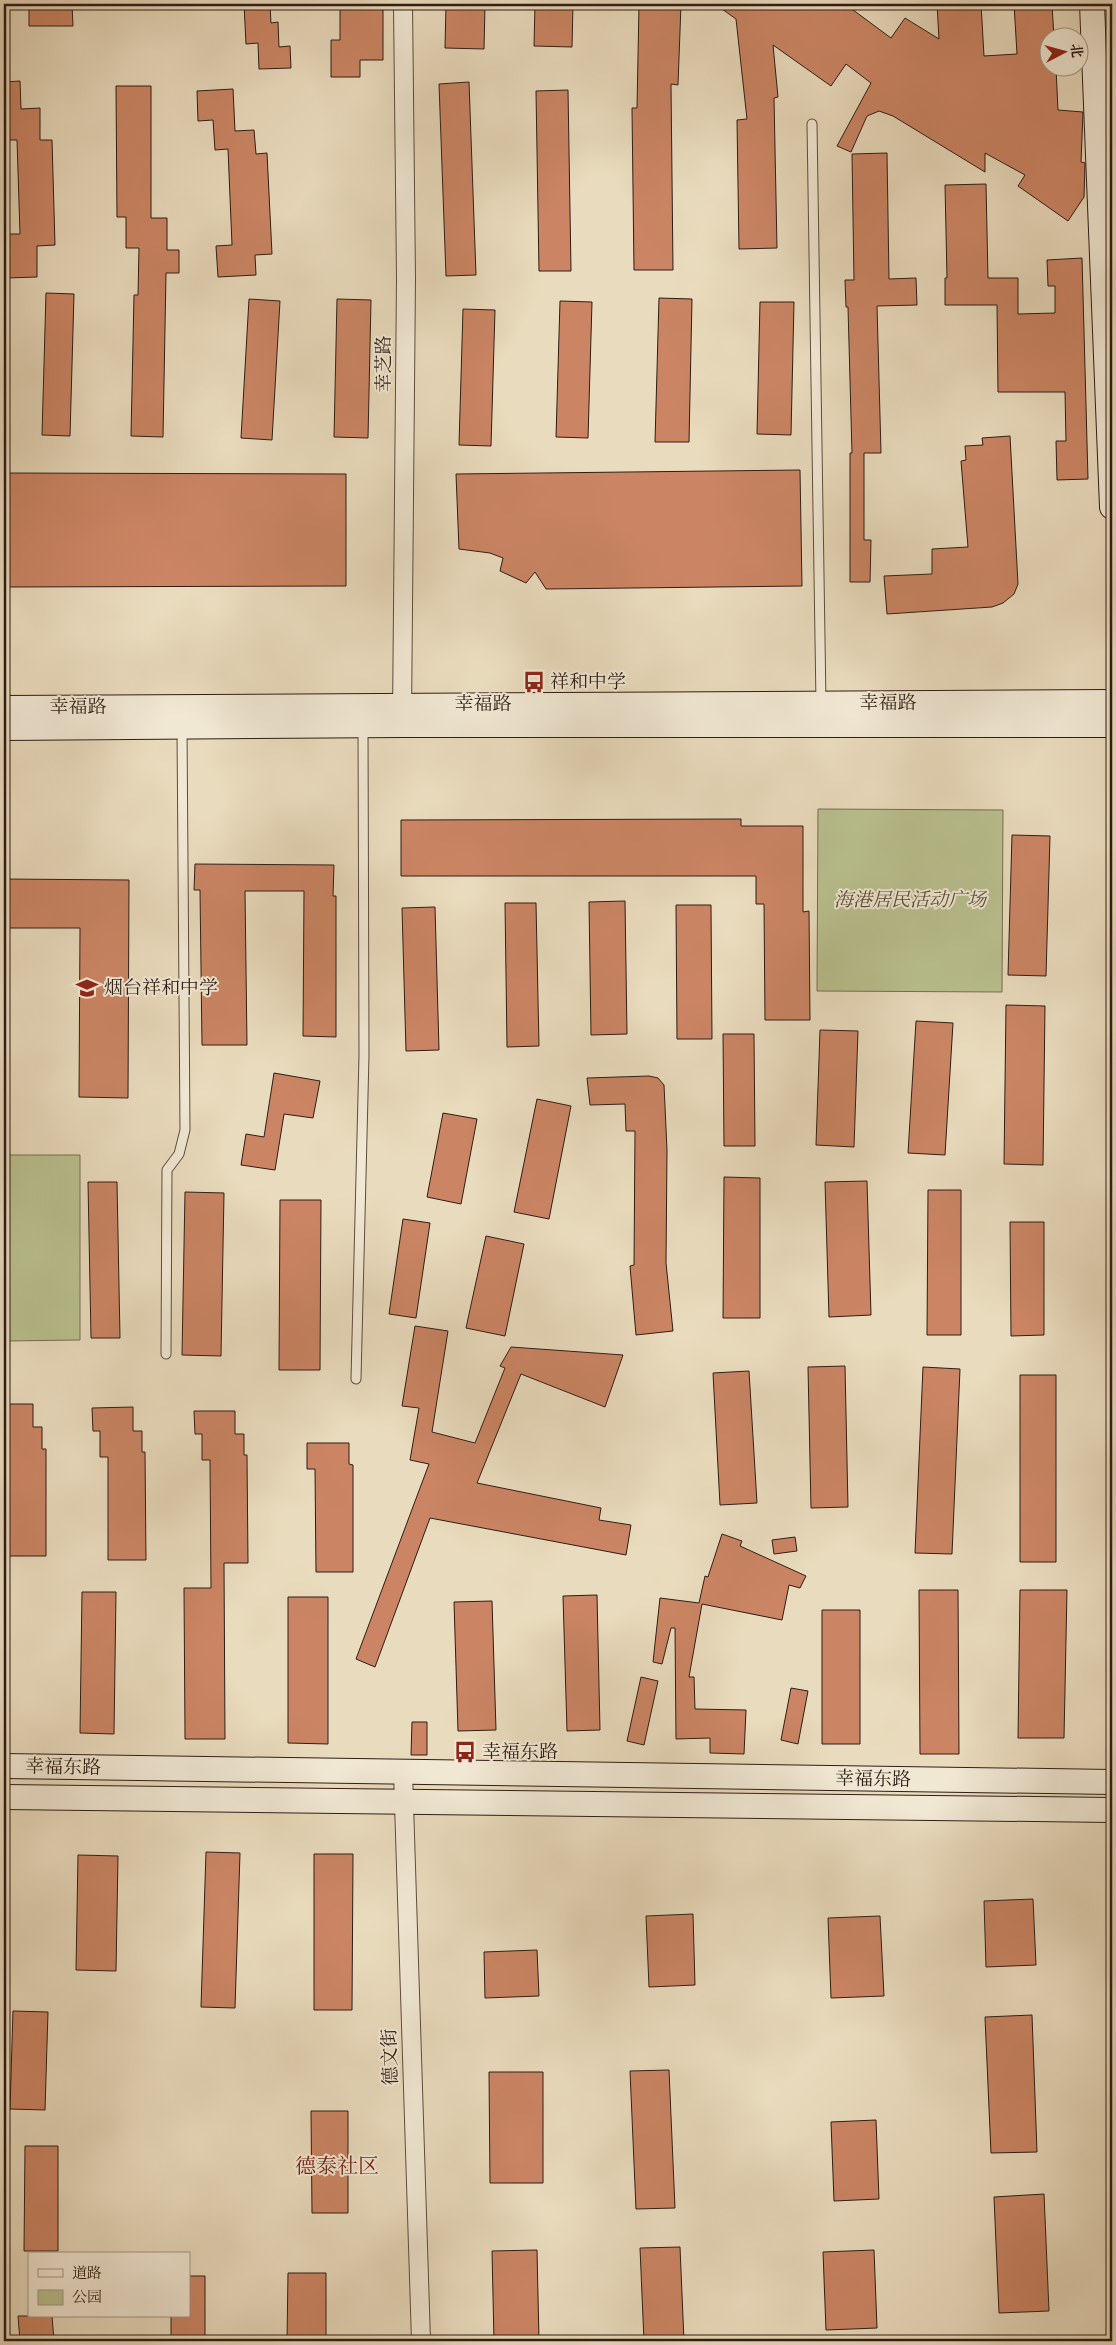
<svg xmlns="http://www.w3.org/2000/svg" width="1116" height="2345" viewBox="0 0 1116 2345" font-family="'IM FELL Double Pica','Noto Serif SC',serif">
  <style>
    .green { fill: #b9c08f; stroke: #746e52 }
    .building { fill: #cb8564; stroke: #2e1c15 }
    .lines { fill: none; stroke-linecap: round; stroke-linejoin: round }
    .lane-casing { stroke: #5d4c3f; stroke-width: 11 }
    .street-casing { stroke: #5d4c3f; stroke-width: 20 }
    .secondary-casing { stroke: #2e1c15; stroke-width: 26 }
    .lane { stroke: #f1e8d4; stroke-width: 9 }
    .street { stroke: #f1e8d4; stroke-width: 18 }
    .secondary { stroke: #f1e8d4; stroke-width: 24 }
    .labels { text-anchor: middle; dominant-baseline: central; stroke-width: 4; stroke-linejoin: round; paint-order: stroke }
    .street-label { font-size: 19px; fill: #2e1c15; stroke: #f1e8d4 }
    .poi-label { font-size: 19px; fill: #2e1c15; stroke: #f1e8d4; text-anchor: start }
    .park-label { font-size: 19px; font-style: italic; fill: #584d3a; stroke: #f1e8d4 }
    .quarter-label { font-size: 21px; fill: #7a1f14; stroke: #f1e8d4 }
  </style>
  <rect width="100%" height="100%" fill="#e9dbbd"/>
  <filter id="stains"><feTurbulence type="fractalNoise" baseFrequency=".004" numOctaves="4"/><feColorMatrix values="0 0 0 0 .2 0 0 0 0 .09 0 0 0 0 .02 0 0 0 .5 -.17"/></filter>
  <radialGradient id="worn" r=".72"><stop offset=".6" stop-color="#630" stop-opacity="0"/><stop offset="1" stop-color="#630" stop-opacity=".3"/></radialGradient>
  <path class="green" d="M818,809l185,1 -1,182 -185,-1z
    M4,1155h76v185l-76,1z"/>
  <path class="building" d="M29,4h43l1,22h-44z
    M244,4h26l1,19 7,-1 1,25 11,-1 1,22 -32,1 -1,-26 -12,1z
    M340,4h43v56h-23v17h-29v-37h9z
    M446,4h39l-1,45 -39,-1z
    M535,4h38l-1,43 -38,-1z
    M639,4h42l-3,81 -7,-1 2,186h-39l-2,-162h5z
    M715,4h130l46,34 14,-20 34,21 -2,-35h44l3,52 33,-2 -3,-50h38l2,34h-6v30h8l2,42 25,2 -2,50 4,1 -1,34 -16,24 -50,-35 7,-11 -40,-22v19l-92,-56 -14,-5 -12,5 -16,36 -14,-6 34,-63 -25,-19 -15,22 -58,-41 5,52 -4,1 3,150 -38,1 -2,-129 10,-1 -11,-100z
    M20,81l1,28 19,-1v32h12l3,105 -18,1v31l-31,1 -1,-44h15l-3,-94h-10l-3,-58z
    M469,82l7,193 -30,1 -7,-192z
    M116,86h35v132h16v32h12v23h-13l-3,164 -32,-1 3,-141h4l1,-47h-13v-31h-9z
    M233,89l2,42 19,-1 2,24 11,-1 5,101 -17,1 1,20 -38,2 -2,-31 16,-1 -4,-96 -13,1 -2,-30 -15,1 -1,-30z
    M568,90l3,181h-32l-3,-180z
    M887,153l2,126 27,-1 1,27 -40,1 4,147h-17v87h7l-1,42h-20v-129h2l-4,-146h-2l-1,-27h9l-2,-126z
    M986,184l2,94h30v36l37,-1v-27h-7l-1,-26 35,-2 6,221 -31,1 -1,-39h10l-1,-49h-67l-1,-87h-52v-27h2l-2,-93z
    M46,293l28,1 -4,142 -28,-1z
    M659,298l33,1 -3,143h-34z
    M249,299l31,2 -8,139 -31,-2z
    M337,299l34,1 -3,138 -34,-1z
    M560,301l32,1 -4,136 -32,-1z
    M760,302h34l-3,133 -34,-1z
    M463,309l32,1 -4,136 -32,-1z
    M1010,436l8,148 -4,10 -11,9 -11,4 -105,7 -3,-38 48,-2v-25l36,-2 -7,-86 5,-1 -1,-14 18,-1 -1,-7z
    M800,470l2,116 -256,3 -11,-17 -9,11 -26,-12 3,-13 -13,-5 -31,-4 -3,-75z
    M4,473l342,1v112l-342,1z
    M741,819v7h62v86l6,-1 1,109h-45l-1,-116h-8v-28h-355v-56z
    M1012,835l38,1 -4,140 -38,-1z
    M195,864l139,1 -1,31h3v141l-33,-1 1,-145h-59l2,154h-45l-2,-155h-6z
    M4,879l125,1 -1,218 -49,-1 1,-169h-76z
    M625,901l2,133 -36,1 -2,-133z
    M505,903h31l3,143 -32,1z
    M676,905h35l1,134h-35z
    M435,907l4,143 -33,1 -4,-143z
    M1006,1005l39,1 -2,159 -39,-1z
    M916,1021l37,2 -8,132 -37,-2z
    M820,1030l38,1 -4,116 -38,-2z
    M723,1034h31l1,112h-31z
    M274,1073l46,8 -7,37 -29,-4 -9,56 -34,-5 5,-31 18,3z
    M649,1076l9,2 6,7 3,65 -1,113 7,68 -37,4 -6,-69 4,-1 1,-134h-9l-1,-27 -35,1 -3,-27z
    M537,1099l34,7 -22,113 -35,-7z
    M443,1113l34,6 -16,85 -34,-7z
    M724,1177l36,1v140h-37z
    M867,1181l4,134 -42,2 -4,-135z
    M88,1182h29l3,156h-29z
    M928,1190h33v145h-34z
    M185,1192l39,1 -3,163 -39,-1z
    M280,1200h41l-1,170h-41z
    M403,1219l27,4 -14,95 -27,-4z
    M1010,1222h34v113l-33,1z
    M486,1236l38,8 -19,92 -39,-8z
    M415,1326l33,5 -16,101 43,11 30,-75 -5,-2 11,-19 112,8 -18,52 -84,-33 -44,109 124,25 -2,12 32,5 -5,30 -196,-37 -55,149 -19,-8 73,-195 -19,-4 9,-52 -17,-2z
    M845,1366l3,141 -37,1 -3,-141z
    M923,1367l37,2 -8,185 -37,-1z
    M749,1371l8,132 -37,2 -7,-132z
    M1020,1375h36v187h-36z
    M4,1404h29v23h9v22h4v107h-38v-103h-4z
    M133,1407v24h9v21h3l1,108h-38v-103h-8v-26h-7l-1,-23z
    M194,1411h41v23h9v21h3l1,108h-24l1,176h-40l-1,-151h27l-1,-128h-8v-26h-7z
    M307,1443h42v21l4,1v107h-37l-1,-103h-8z
    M722,1534l20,7 -2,5 66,30 -6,12 -11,-3 -7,35 -80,-16 -13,73h5l1,32 51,1 -2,44 -34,-1v-15l-34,1 -1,-111h-4l-9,36 -9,-2 7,-64 39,5 6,-27 3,1z
    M795,1537l2,14 -23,3 -2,-14z
    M919,1590h39l1,164h-39z
    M1020,1590h47l-3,148h-46z
    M82,1592h34l-2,142 -34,-1z
    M597,1595l3,135 -33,1 -4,-135z
    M288,1597h40v147l-40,-1z
    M492,1601l4,129 -38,1 -4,-129z
    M822,1610h38v134h-38z
    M641,1677l17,4 -14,64 -17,-4z
    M791,1688l17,3 -10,53 -17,-4z
    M412,1722h15v33h-16z
    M206,1852l34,1 -5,155 -34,-1z
    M314,1854h39l-1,156h-38z
    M78,1855l40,1 -2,115 -40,-1z
    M1033,1899l3,66 -50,2 -2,-66z
    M693,1914l2,71 -46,2 -3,-71z
    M880,1916l4,80 -53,2 -3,-80z
    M537,1950l2,46 -54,2 -1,-46z
    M13,2011l35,1 -3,98 -35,-1z
    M1032,2015l5,137 -46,1 -6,-136z
    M669,2070l6,138 -39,1 -6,-138z
    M489,2072h54v111h-53z
    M311,2111h37v102h-36z
    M876,2120l3,79 -45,2 -3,-79z
    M25,2146h33v105h-34z
    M1044,2194l5,117 -50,2 -5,-116z
    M680,2247l4,94h-40l-4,-93z
    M537,2250l2,91h-45l-2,-90z
    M874,2250l3,78 -51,2 -3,-78z
    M288,2273h38v68h-39z
    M189,2276h16v65h-34v-25h18z
    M18,2316h34l2,25h-34z"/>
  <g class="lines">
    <g class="lane-casing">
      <path id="lane" d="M812,124l9,579
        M166,1354l1,-184 12,-16 6,-24 -3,-401
        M356,1379l8,-324 -1,-328"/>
    </g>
    <g class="street-casing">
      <path id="street" d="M402,717l4,-439 -3,-274
        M403,1772l18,569"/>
    </g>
    <g class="secondary-casing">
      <path id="secondary" d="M1092,4l20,503
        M4,708l1108,-6
        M4,728l398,-3h710
        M4,1766l1108,16
        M4,1797l1108,13"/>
    </g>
    <use href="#lane" class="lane"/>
    <use href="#street" class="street"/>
    <use href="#secondary" class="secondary"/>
  </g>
  <defs>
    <g id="bus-bare" transform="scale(1.725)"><path d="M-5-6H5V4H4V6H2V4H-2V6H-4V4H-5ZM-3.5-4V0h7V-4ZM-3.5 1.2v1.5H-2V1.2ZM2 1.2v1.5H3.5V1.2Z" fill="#8f2418" stroke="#f1e8d4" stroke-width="2.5" paint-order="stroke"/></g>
    <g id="school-bare" transform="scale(1.725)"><path d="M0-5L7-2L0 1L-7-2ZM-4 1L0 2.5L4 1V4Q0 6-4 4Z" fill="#8f2418" stroke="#f1e8d4" stroke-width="2.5" paint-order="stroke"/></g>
  </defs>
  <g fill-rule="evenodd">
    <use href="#bus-bare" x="534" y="682"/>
    <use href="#school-bare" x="87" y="988"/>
    <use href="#bus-bare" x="465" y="1752"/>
  </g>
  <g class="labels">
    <g class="street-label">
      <text transform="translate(384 364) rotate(-90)">幸芝路</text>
      <text x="888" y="703">幸福路</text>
      <text x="483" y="704">幸福路</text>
      <text x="78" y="707">幸福路</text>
      <text transform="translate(63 1767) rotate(1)">幸福东路</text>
      <text transform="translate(873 1779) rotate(1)">幸福东路</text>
      <text transform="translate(390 2057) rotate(-92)">德文街</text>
    </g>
    <g class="poi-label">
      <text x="550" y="682">祥和中学</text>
      <text x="104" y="988">烟台祥和中学</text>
      <text x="482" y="1752">幸福东路</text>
    </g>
    <g class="park-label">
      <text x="910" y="900">海港居民活动广场</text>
    </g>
    <g class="quarter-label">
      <text x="337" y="2166">德泰社区</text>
    </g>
  </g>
  <rect width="1116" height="2345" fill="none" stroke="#e9dbbd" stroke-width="20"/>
  <rect x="5" y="5" width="1106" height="2335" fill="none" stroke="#2e1c15" stroke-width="2.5"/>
  <rect x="10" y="10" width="1096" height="2325" fill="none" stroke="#2e1c15"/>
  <rect x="28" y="2252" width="162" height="65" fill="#f1e8d4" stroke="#a39688"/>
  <rect x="38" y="2269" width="25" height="8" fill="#f1e8d4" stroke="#a39688"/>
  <text x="72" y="2278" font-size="15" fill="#2e1c15">道路</text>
  <rect x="38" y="2290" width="25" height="15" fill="#b9c08f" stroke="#a39688"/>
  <text x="72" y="2302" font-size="15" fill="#2e1c15">公园</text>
  <g transform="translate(1064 52) rotate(84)"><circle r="24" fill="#f1e8d4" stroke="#a39688"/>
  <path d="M0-4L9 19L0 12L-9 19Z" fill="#8f2418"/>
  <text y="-8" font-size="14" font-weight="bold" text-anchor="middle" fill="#2e1c15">北</text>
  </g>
  <rect width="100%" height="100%" filter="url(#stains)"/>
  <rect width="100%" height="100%" fill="url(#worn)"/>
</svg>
